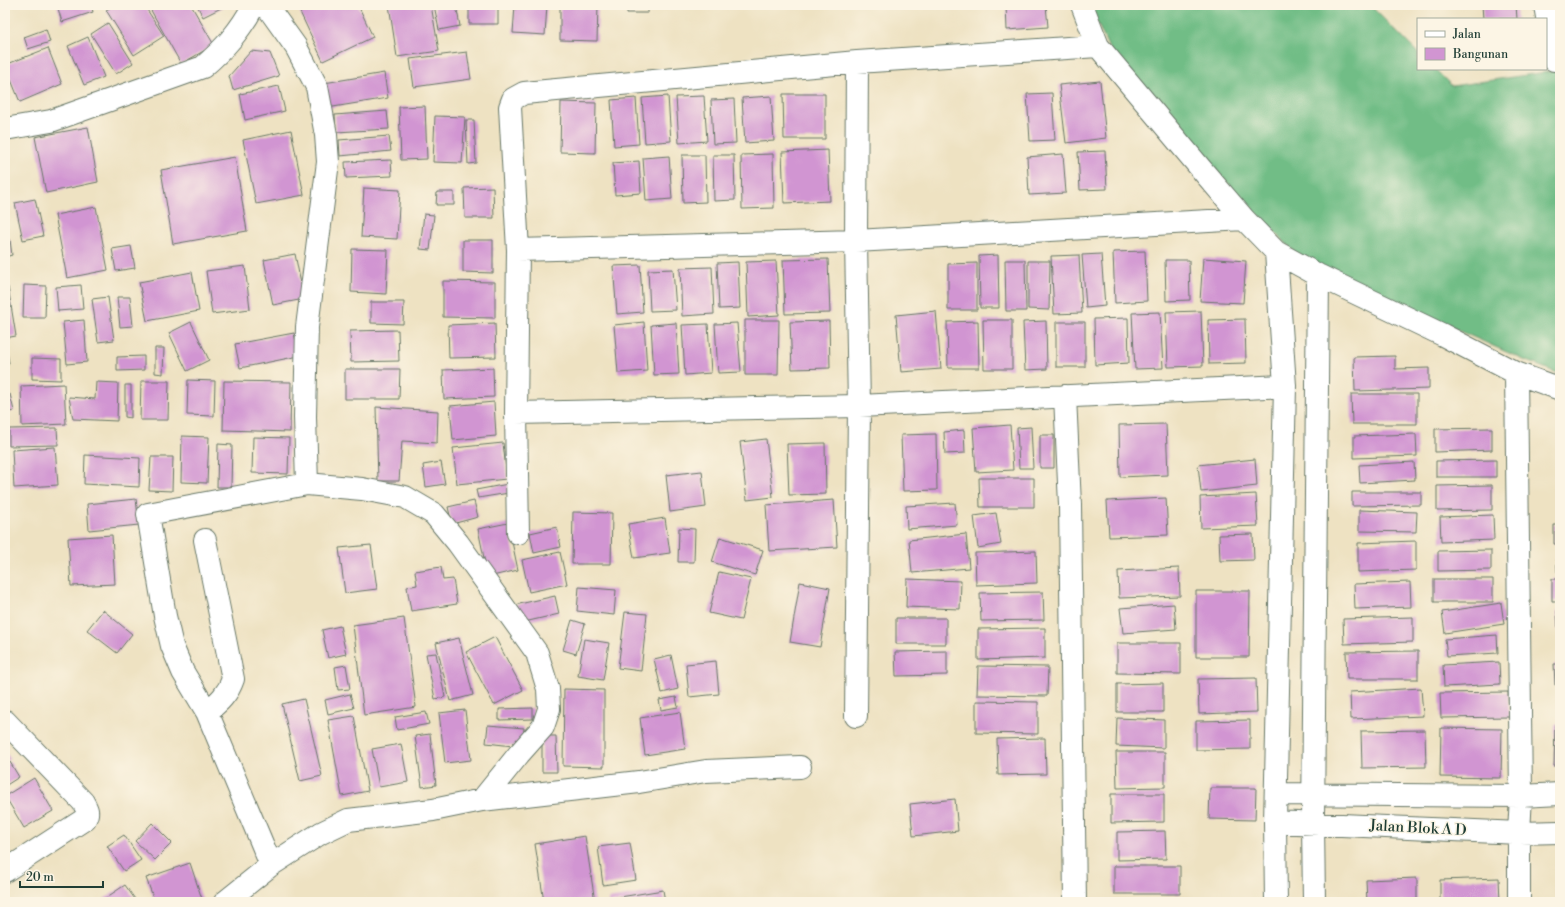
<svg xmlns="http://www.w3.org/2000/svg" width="1565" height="907" viewBox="0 0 1565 907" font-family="'Libre Bodoni',serif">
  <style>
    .forest { fill: #71bd86; stroke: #487d5d }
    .building { fill: #d195d2 }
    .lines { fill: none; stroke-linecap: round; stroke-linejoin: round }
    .minor-casing { stroke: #677766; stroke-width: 24 }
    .minor { stroke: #fff; stroke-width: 22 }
    .labels { text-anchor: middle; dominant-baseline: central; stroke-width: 3; stroke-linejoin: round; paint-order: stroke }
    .street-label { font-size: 15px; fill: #1f3d34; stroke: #fcf5e5 }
  </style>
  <rect width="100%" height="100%" fill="#fcf5e5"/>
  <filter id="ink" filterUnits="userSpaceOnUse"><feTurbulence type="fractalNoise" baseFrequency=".025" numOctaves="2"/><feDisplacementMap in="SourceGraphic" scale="8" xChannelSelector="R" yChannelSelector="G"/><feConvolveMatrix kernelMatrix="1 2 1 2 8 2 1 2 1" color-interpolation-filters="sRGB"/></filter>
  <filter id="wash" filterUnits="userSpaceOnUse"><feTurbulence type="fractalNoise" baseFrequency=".012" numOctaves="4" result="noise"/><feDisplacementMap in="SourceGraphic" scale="16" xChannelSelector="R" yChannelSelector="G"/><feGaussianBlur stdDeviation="0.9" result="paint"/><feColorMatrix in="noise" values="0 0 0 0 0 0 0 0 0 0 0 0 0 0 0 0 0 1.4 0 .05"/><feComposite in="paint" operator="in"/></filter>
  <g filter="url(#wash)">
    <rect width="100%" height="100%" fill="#eee2c2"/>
    <path class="forest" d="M1089,5h283l2,4 44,44v16h17l17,17 108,-16v304l-36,-14 -223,-101 -182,-189z"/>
    <g id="blocks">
      <path class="building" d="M57,5h34l2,7 -31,10z
        M115,5h29l20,31 -30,19 -28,-45z
        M148,5h43l23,40 -33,19z
        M197,5h30l-24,12z
        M311,5h47l15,32 -50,24 -24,-51z
        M389,5h42l8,46 -42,6z
        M434,5h22l4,21 -21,4z
        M469,5h29v19h-29z
        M515,5h32l-2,30 -32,-2z
        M560,5h38l-1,36 -37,-1z
        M627,5h21v8h-21z
        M1006,5h40l2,22 -41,3z
        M1482,5h34l1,14h-34z
        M108,23l25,40 -17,11 -25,-40z
        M46,29l4,13 -22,7 -4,-12z
        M88,37l16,40 -20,8 -16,-39z
        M48,48l14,36 -42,18 -15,-37z
        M251,51l19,2 9,23 -46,14 -4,-14z
        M467,52l4,27 -57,8 -4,-28z
        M384,73l4,25 -61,10 -3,-25z
        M1100,81l6,57 -40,5 -7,-58z
        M279,86l6,25 -40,9 -5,-26z
        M1052,93l3,47 -25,1 -3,-47z
        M783,94h42v45h-41z
        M668,96l3,45 -26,2 -3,-45z
        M704,96l3,45 -28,2 -3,-46z
        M771,96l3,45 -29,2 -3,-45z
        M636,98l3,46 -25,2 -3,-46z
        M734,99l2,44 -23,1 -2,-44z
        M561,102l35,1 -1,50 -35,-1z
        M425,106l2,53 -26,1 -2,-53z
        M387,111l2,18 -53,3 -1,-17z
        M435,116l30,1 -3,46 -29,-1z
        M466,120h8l2,43 -8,1z
        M88,127l10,55 -52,11 -11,-56z
        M291,130l13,65 -48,9 -13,-64z
        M389,136l2,15 -51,5 -1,-16z
        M828,150l2,51 -46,2 -2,-51z
        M1105,151l2,38 -27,1 -2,-38z
        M773,154l1,54 -32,1 -1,-54z
        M1063,154l3,39 -37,2 -2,-38z
        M682,155h23l1,47 -23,1z
        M713,155h21l1,45 -21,1z
        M669,156l3,43 -26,2 -3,-43z
        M235,157l12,74 -74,13 -12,-74z
        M391,160l1,16 -46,2 -1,-16z
        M639,161l2,32 -26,2 -2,-32z
        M493,187l1,31h-29l-1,-30z
        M364,188l36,2 -3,49 -36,-2z
        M437,192h17v13h-18z
        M35,199l8,37 -20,4 -8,-37z
        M96,207l12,63 -41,8 -12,-63z
        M424,214l10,1 -4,35 -10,-1z
        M10,240l2,15 -7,2v-16z
        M463,240h30v33l-30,-1z
        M131,246l4,22 -19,3 -4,-22z
        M352,249l36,1 -2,44 -35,-2z
        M1145,251l2,50 -32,2 -2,-51z
        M295,254l9,45 -31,6 -9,-45z
        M1101,254l4,52 -19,2 -4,-53z
        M998,255l1,53h-19l-1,-52z
        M1079,255l3,58 -28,1 -3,-58z
        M1203,258l43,3 -3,42 -43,-2z
        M828,259l2,54 -45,1 -2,-54z
        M1005,260h20l1,51h-20z
        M1165,260h24l1,40 -24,1z
        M776,261l3,54 -31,2 -2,-55z
        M1028,261h22l-1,49 -21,-1z
        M738,262l2,46 -21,1 -2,-46z
        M977,263v47h-29v-46z
        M640,265l3,47 -26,2 -4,-48z
        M245,266l5,43 -38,5 -6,-43z
        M712,267l2,47 -32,2 -2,-48z
        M673,269l3,41 -26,1 -2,-41z
        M192,272l7,39 -52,10 -8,-39z
        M443,281l52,1v36l-52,-1z
        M24,285l22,1 -1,32h-22z
        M81,285l2,24 -25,2 -2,-24z
        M5,287h3l8,49 -11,2z
        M108,297l6,43 -16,2 -6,-43z
        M117,297h13l3,29 -13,1z
        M371,302h33l-1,22 -32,-1z
        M936,311l5,58 -40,3 -5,-57z
        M1201,311l2,55 -35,1 -2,-55z
        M1160,312l3,56 -28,1 -3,-56z
        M1128,318l1,45 -34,2 -1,-46z
        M1245,319l1,44 -37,1 -1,-44z
        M84,320l3,42 -20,2 -4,-42z
        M745,320h34l-1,55h-33z
        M983,320h29v49h-28z
        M829,321l1,47 -38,1 -2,-47z
        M978,321l1,47h-31l-1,-46z
        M1046,321l1,48 -22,1 -2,-48z
        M191,322l18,38 -22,11 -18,-38z
        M644,322l3,49 -29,2 -4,-48z
        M1056,322h29v45h-29z
        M495,323l1,34 -47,1 -1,-33z
        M676,323l3,51 -25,1 -3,-50z
        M737,323l4,49 -23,1 -3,-49z
        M708,324l3,49 -26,2 -3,-50z
        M398,330l1,31 -48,1 -1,-31z
        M294,333l5,23 -59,12 -5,-24z
        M5,341l4,22 -4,1z
        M155,348h9l-1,26 -8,-1z
        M144,356v14l-27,1v-14z
        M1395,356v13l34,-1v21l-74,2 -1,-34z
        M32,358l29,1v21l-29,-1z
        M493,368l1,29 -50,2 -1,-29z
        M345,369h55l-1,30h-54z
        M188,380l27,1 -1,35 -27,-1z
        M141,381h28l-1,39h-28z
        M224,381l67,1 -1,50 -67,-2z
        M96,382l22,1 -1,38 -44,-2 -4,-22 26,2z
        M64,384l2,40 -44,2 -1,-40z
        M125,385h6v33l-6,-1z
        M10,394l4,17 -9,2v-18z
        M1351,394h66v30h-65z
        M494,402l2,34 -43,4 -3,-34z
        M376,407l62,4 -1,32 -35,-2 -3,40h-21z
        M1166,424l2,51 -48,2 -1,-52z
        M1010,425l3,45 -37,2 -3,-44z
        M1031,427l2,41h-14l-2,-40z
        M57,428l1,17 -49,1v-17z
        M1492,428v22l-57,2v-23z
        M964,430l1,23 -20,1 -1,-22z
        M936,434l1,56 -34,1 -2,-56z
        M1416,434l1,22 -63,2v-22z
        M1040,435h14v33h-14z
        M182,436l27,1 -2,46 -26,-1z
        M253,437l36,1 -1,36 -36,-1z
        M766,439l7,58 -26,3 -7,-58z
        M503,443l4,36 -50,5 -4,-36z
        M825,443l1,51 -37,1 -2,-51z
        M218,444l14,1 -1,42h-14z
        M55,447l3,38 -44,3 -2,-38z
        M85,455l55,3 -1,29 -55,-3z
        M151,457h22l-1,34 -23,-1z
        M1255,459l2,27 -56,6 -3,-27z
        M1496,460v17h-60v-16z
        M441,462l4,22 -19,3 -3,-22z
        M1414,462l1,18 -55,3 -1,-18z
        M702,471l4,36 -36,5 -4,-37z
        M979,478h55v29h-54z
        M508,484l1,9 -31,5 -2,-8z
        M1492,485v25l-55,1v-25z
        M1559,486h1v32h-3z
        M1352,492h69v13l-69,1z
        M1256,494l2,32 -57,2 -1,-31z
        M1166,498l2,37 -59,2 -2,-36z
        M136,499l3,26 -50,5 -2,-26z
        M834,500l3,47 -68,4 -3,-46z
        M474,501l4,16 -26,7 -4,-17z
        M955,503l2,22 -50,4 -1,-23z
        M1359,510l58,2 -1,20 -57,-1z
        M573,512l39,1 -1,51h-39z
        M996,513l5,31 -23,4 -4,-32z
        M1493,515l1,25 -53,2 -1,-25z
        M665,518l5,35 -36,5 -6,-34z
        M508,523l10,47 -30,7 -10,-48z
        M1554,525h6v19h-6z
        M557,527l4,20 -27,6 -4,-20z
        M679,528l16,1 -1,33h-16z
        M966,534l3,34 -57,5 -3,-33z
        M1253,534l1,26 -34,1 -1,-26z
        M112,535l3,49 -44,2 -3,-48z
        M720,537l43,13 -8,25 -43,-13z
        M1416,541v29l-58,2v-29z
        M371,545l6,44 -32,4 -6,-45z
        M1491,550v20l-53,1v-20z
        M1036,551l1,32 -61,2 -1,-32z
        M560,552l7,32 -38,8 -7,-32z
        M1556,552h4v20h-3z
        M441,567l2,13 10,-1 4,25 -46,7 -4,-24 10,-2 -2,-14z
        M1179,568l1,28 -61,2 -1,-27z
        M719,572l32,7 -10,41 -32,-7z
        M907,579l54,2 -1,28 -54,-2z
        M1434,579h59v23h-59z
        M1552,579h8v22h-8z
        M800,582l30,6 -10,59 -30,-5z
        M1410,582l1,25 -56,2 -1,-25z
        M579,587l37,3 -2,25 -37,-4z
        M1196,591h54l-1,66h-53z
        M1043,592l1,28 -63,1 -1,-28z
        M555,596l4,18 -39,9 -5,-18z
        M1501,603l3,21 -59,9 -3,-21z
        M1174,604l2,25 -53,4 -3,-25z
        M103,610l29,24 -15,19 -30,-23z
        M1557,611h3v19l-2,1z
        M625,612l22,2 -6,57 -23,-3z
        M1413,617v25l-69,2 -1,-25z
        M404,618l12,89 -52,8 -11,-90z
        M896,618h50v26h-50z
        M572,620l13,4 -9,30 -13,-4z
        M340,626l6,28 -18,4 -6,-28z
        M1045,628v30l-67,2v-31z
        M1497,635l1,18 -51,3 -2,-17z
        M495,637l28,53 -29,15 -28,-53z
        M459,638l14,57 -23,6 -14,-58z
        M584,639l25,4 -6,37 -25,-4z
        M1117,643h64v31l-64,-1z
        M947,651v24l-51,1 -1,-24z
        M1418,651v28h-71l-1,-27z
        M436,653l9,44 -10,2 -9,-45z
        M671,655l7,34 -16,4 -8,-34z
        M716,661l3,33 -30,3 -3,-33z
        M1499,662l1,22 -56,3 -1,-22z
        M1554,664h6v21h-5z
        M346,665l4,24 -12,1 -3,-23z
        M978,666l70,1 -1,29 -70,-1z
        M1256,678l1,34 -58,2 -1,-35z
        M1163,683v29h-46v-28z
        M1421,688l2,28 -72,3 -1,-27z
        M564,689l40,1v77l-41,-1z
        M1508,692l1,25 -68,1 -1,-25z
        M350,694l4,14 -26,6 -3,-14z
        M676,697l2,10 -17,3 -2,-10z
        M304,699l18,77 -22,5 -18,-77z
        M976,701l62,1v32l-62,-1z
        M533,708v11l-34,1v-11z
        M465,710l6,50 -26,3 -6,-50z
        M426,712l3,12 -32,6 -2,-13z
        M680,712l5,37 -40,6 -5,-37z
        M354,716l14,75 -26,5 -14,-76z
        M1117,718l47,2v28l-48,-2z
        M1250,720v29l-54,1v-29z
        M1555,724h5v42h-6z
        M488,725l36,3 -2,19 -36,-4z
        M1441,728l61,1 -1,49 -61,-1z
        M1425,730l1,37 -64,1 -1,-37z
        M430,734l6,51 -14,2 -7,-51z
        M542,736h14l1,36h-15z
        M1045,738l1,36 -48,1 -1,-36z
        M401,744l7,38 -29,5 -7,-38z
        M5,751l5,8 -5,3z
        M1116,752h49v35l-48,1z
        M10,762l9,15 -14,9v-21z
        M34,778l19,33 -29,17 -19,-32z
        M1210,788h46l-1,32 -46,-1z
        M1111,794h53v28l-53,1z
        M955,799l3,32 -45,5 -3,-32z
        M152,823l20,20 -17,17 -20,-19z
        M1165,831l1,28 -49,1v-28z
        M124,835l17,25 -17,11 -17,-25z
        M585,836l10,66h-51l-9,-58z
        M630,843l6,37 -33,5 -5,-38z
        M190,863l13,39h-48l-9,-24z
        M1114,866h66v28h-66z
        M1417,878v24h-50l-1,-22z
        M1499,878l1,24h-60v-22z
        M125,885l12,17h-31l-2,-3z
        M663,890l2,12h-56l-1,-3z"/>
    </g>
  </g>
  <g filter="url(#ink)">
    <use href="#blocks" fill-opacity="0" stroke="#677766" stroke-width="1"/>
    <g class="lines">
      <g class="minor-casing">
        <path id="minor" d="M266,5l30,42 21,40 9,48 2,27 -21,165 -2,90 2,67 55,5 43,8 29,17 24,29 79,110 11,36 1,20 -6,18 -24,27 -37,46
          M1082,5l16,41 104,124 42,49 32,33 42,23 125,60 73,38 44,16
          M1545,5l9,55
          M5,129l46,-8 152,-54c22,-19 37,-36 51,-62
          M518,250l338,-9 388,-22
          M1276,252l9,134 -10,436 1,80
          M1516,373l5,423 -2,37v69
          M1065,396l5,109 5,397
          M516,413l343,-7 426,-20
          M518,533l-2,-120 2,-163 -8,-143 3,-8 11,-6 333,-31 241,-16
          M205,540l28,139c-5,15 -14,23 -26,33
          M856,716l3,-310 -3,-165 1,-179
          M5,721l78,81c4,7 6,10 2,17l-80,52
          M1276,794l245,2 39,-2
          M1275,822l244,11 41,-1
          M271,865l-64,-153 -24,-40 -11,-26 -7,-30 -17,-102 159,-30
          M225,902l46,-37 50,-32 27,-13 85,-10 49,-10 157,-18 67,-11 94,-4
          M1314,902l-1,-79 5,-548"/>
      </g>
      <use href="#minor" class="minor"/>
    </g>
  </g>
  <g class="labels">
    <g class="street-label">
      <text transform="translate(1418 828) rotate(3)">Jalan Blok A D</text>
    </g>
  </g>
  <rect width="1565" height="907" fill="none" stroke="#fcf5e5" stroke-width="20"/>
  <rect x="1417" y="18" width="130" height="52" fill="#fcf5e5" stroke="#a4ab9e"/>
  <rect x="1425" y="31" width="20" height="6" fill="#ffffff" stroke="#a4ab9e"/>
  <text x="1453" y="38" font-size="12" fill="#1f3d34">Jalan</text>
  <rect x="1425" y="48" width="20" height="12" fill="#d195d2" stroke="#a4ab9e"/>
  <text x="1453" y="58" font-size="12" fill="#1f3d34">Bangunan</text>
  <path d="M20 881v6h83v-6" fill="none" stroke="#1f3d34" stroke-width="2"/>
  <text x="26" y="881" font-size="12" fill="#1f3d34" stroke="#fcf5e5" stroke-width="3" paint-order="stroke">20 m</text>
</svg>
